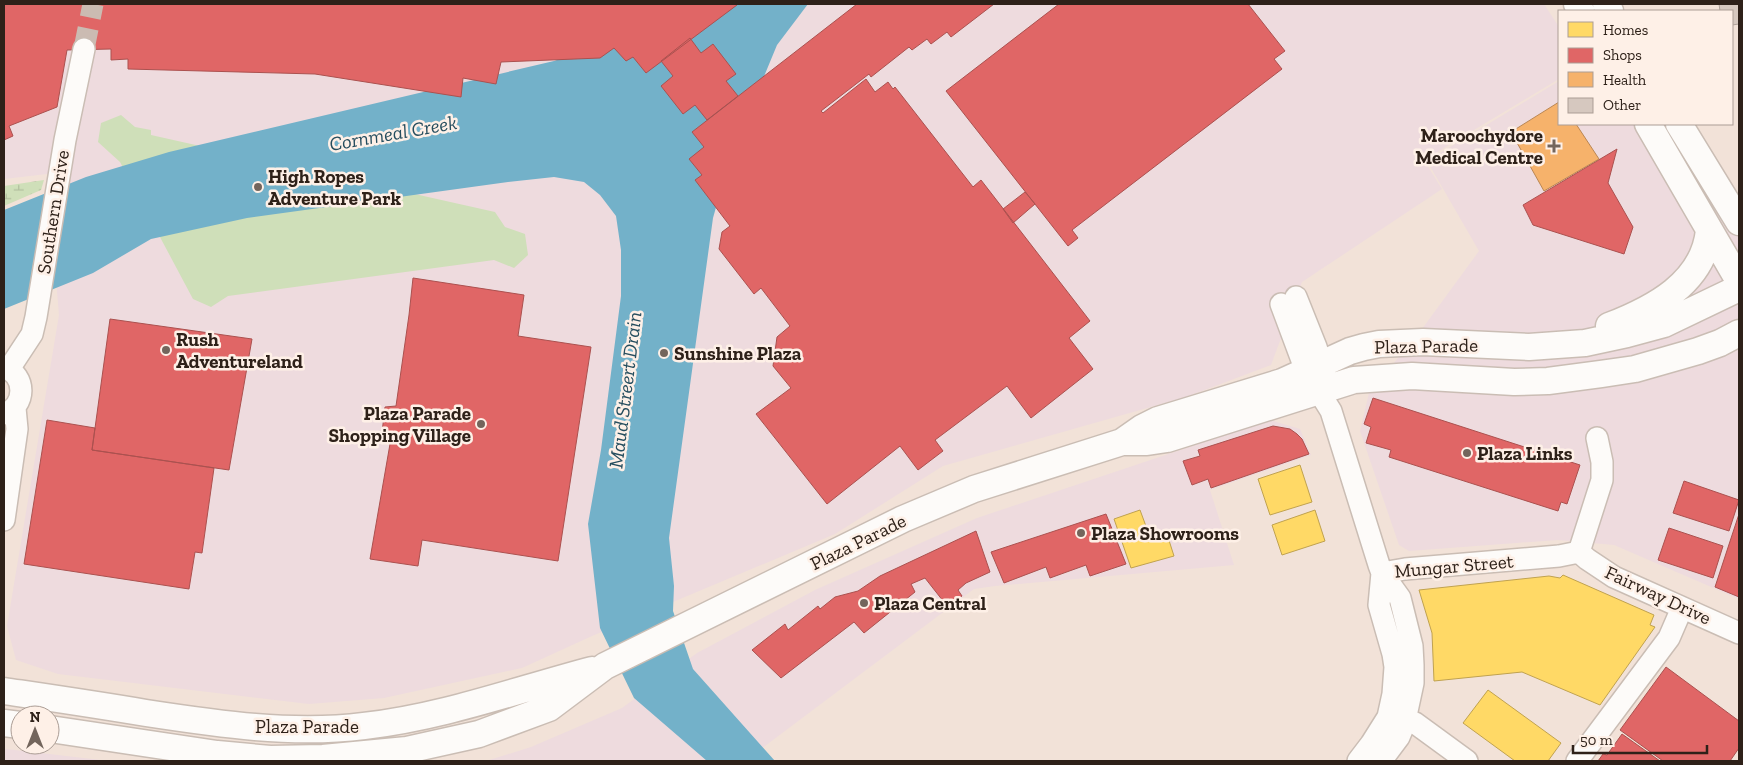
<svg xmlns="http://www.w3.org/2000/svg" width="1743" height="765" viewBox="0 0 1743 765" font-family="'Zilla Slab',serif">
  <style>
    .commercial { fill: #eedbde }
    .grass { fill: #cfdfb9 }
    .wetland { fill: url(#wetland-marsh) }
    .water { fill: #73b1c9 }
    .homes { fill: #ffd966; stroke: #c0a24f }
    .shops { fill: #e06666; stroke: #ab514f }
    .health { fill: #f6b26b; stroke: #ba8652 }
    .building { fill: #d6c8bf; stroke: #b0a39b }
    .lines { fill: none; stroke-linecap: round; stroke-linejoin: round }
    .minor-tunnel { stroke: #cbbbb2; stroke-width: 21; stroke-dasharray: 21 11; stroke-linecap: butt }
    .minor-casing { stroke: #cabdb4; stroke-width: 24 }
    .major-casing { stroke: #cabdb4; stroke-width: 29 }
    .minor { stroke: #fdfbf9; stroke-width: 21 }
    .major { stroke: #fdfbf9; stroke-width: 26 }
    .poi-dot { fill: #73655c; stroke: #fef0e7; stroke-width: 2 }
    .labels { text-anchor: middle; dominant-baseline: central; stroke-width: 5; stroke-linejoin: round; paint-order: stroke }
    .poi-label { font-size: 19px; font-weight: bold; fill: #2e2119; stroke: #fef0e7; text-anchor: start }
    .street-label { font-size: 19px; fill: #2e2119; stroke: #fef0e7 }
    .water-label { font-size: 20px; font-style: italic; fill: #254d5e; stroke: #fef0e7 }
  </style>
  <defs>
    <pattern id="wetland-marsh" width="20" height="14" patternUnits="userSpaceOnUse" patternTransform="scale(1.25)"><rect width="20" height="14" fill="#cfdfb9"/><path d="M1 5h8M5 5V1M11 12h8M15 12V8" fill="none" stroke="#b2bf9e"/></pattern>
  </defs>
  <rect width="100%" height="100%" fill="#f2e2d8"/>
  <path class="commercial" d="M4,4h1540l15,23v52l-135,81 18,29 -140,93 -31,83 -85,32 -243,69 -108,68 -243,102 -70,32 -138,30 -75,6 -251,-30 -42,-14 -9,-34 52,-311 -12,-141 -43,5z
    M1559,81v43h84l96,92v383l-125,-54 -56,-5 -149,11 -10,-6 -39,-114 9,-38 53,-64 57,-78 -52,-90z
    M1270,420l30,9 11,26 -101,35 24,75 -239,21 -21,3 -229,172h-259l45,-14 91,-39 75,-55 118,-63 162,-72z
    M4,749l11,1 94,11h-105z"/>
  <path class="grass" d="M121,115l14,12 16,3v5l344,77 10,15 20,7 3,21 -14,13 -20,-8 -266,36 -17,11 -18,-8 -73,-137 -22,-20 3,-19z"/>
  <path class="wetland" d="M44,180l-3,10 -37,16v-20z"/>
  <path class="water" d="M684,4h124l-31,41 -48,116 -16,57 -44,320 5,48 -1,25 20,58 82,92h-68l-73,-63 -34,-70 -12,-104 13,-74 20,-154v-46l-5,-34 -16,-21 -16,-13 -30,-5 -46,5 -261,36 -96,21 -58,34 -89,36v-99l82,-33 83,-25 385,-91 101,-37z"/>
  <path class="homes" d="M1300,465l12,37 -42,13 -12,-36z
    M1140,510l10,27 16,-6 8,25 -43,12 -17,-49z
    M1315,510l10,31 -43,14 -10,-30z
    M1563,575l91,40 -4,10 5,2 -55,78 -78,-33 -88,9 -2,-48 -13,-43 130,-14 11,2z
    M1488,690l73,53 -13,18h-33l-52,-38z"/>
  <path class="shops" d="M4,4h732l1,1 -91,68 -13,-16 -7,4 -12,-13 -14,10 -99,4 -5,22 -33,-6 -2,19 -146,-23 -187,-5v-10l-17,1v-11l-44,1 -10,57 -48,19 4,10 -9,4z
    M857,4h137l-43,33 -4,-5 -16,12 -4,-5 -15,11 -3,-3 -38,30 -2,-3 -48,37 2,2 43,-34 9,13 13,-10 5,7 2,-2 78,100 8,-7 109,141 -21,17 24,31 -62,49 -24,-32 -72,54 8,11 -25,19 -18,-24 -73,58 -71,-90 35,-26 -18,-22 4,-29 13,-11 -29,-38 -7,6 -35,-45 3,-17 8,-6 -35,-46 7,-5 -13,-16 15,-12 -12,-15z
    M1059,4h189l37,47 -11,8 8,10 -210,161 6,8 -10,8 -122,-155z
    M690,38l11,15 12,-9 23,30 -10,7 12,15 -31,24 -12,-15 -12,9 -22,-28 12,-10 -12,-15z
    M1617,149l-9,34 25,44 -9,27 -91,-29 -10,-20z
    M1025,192l10,12 -22,19 -10,-14z
    M413,278l111,17 -6,41 73,11 -33,214 -136,-21 -4,26 -48,-7 20,-115 -9,-3 4,-34 11,-1 13,-91z
    M110,319l142,20 -23,131 -137,-20z
    M1373,398l207,67 -13,39 -6,-2 -3,9 -169,-54 2,-7 -25,-7 5,-16 -7,-3z
    M47,420l48,8 -3,22 122,18 -12,85 -7,-1 -6,37 -165,-25z
    M1273,426l17,3 7,5 5,5 7,15 -98,34 -3,-9 -16,6 -9,-24 17,-5 -2,-6z
    M1684,481l55,19 -10,31 -56,-18z
    M1106,514l20,50 -36,12 -4,-11 -36,13 -4,-11 -42,16 -13,-31z
    M1739,514v83l-24,-10z
    M1669,528l54,18 -10,32 -55,-18z
    M976,531l14,41 -24,11 -8,7 4,6 -15,10 -22,-28 -14,6 4,8 -51,41 -10,-11 -73,56 -29,-28 33,-26 3,6 30,-24 2,3 15,-12 23,-6 22,-15z
    M1666,667l73,54v27l-9,13h-67l-43,-31z
    M1622,734l38,27h-62l5,-7 4,1z"/>
  <path class="health" d="M1559,102v22h17l23,35 -55,32 -33,-59z"/>
  <path class="building" d="M1719,4h20v20l-7,1v-14h-12z"/>
  <g class="lines">
    <path class="minor-tunnel" d="M84,49l9,-45"/>
    <g class="minor-casing">
      <path id="minor" d="M1296,297l20,50 10,32
        M1281,304l25,67 25,40 48,154 3,8 18,25 12,48 1,19v18l-9,42 -5,12 -18,24
        M4,367c23,9 22,39 0,47
        M9,369l23,-35 4,-17 29,-177 19,-91
        M4,520l13,-91 -2,-21
        M1579,552l8,7 27,18 125,56
        M1579,552l23,-72v-18l-5,-24
        M1382,573l23,-4 154,-13 20,-4
        M1395,714l20,9 52,38
        M1358,761l13,-17 17,-27 5,-23 2,-27 -2,-13 -14,-49 3,-32
        M1577,761l92,-123 13,-30"/>
    </g>
    <g class="major-casing">
      <path id="major" d="M1577,4l4,7
        M1606,4l4,7
        M1648,124l91,157
        M1679,124l60,98
        M1609,326c44,-17 95,-43 100,-96
        M1123,442h24l20,-3 187,-59 58,-4 102,6 34,-1 53,-7 34,-5 63,-18 22,-8 19,-10
        M4,691c47,7 95,14 142,22 72,11 146,22 218,13 79,-9 152,-36 228,-56
        M4,723l16,2
        M50,729l167,25 53,5 53,-1 84,-8 72,-16 70,-26 56,-42 298,-147 71,-30 148,-47 20,-14 16,-8 124,-38 68,-31 14,-4 15,-3 44,-2 106,5 56,-4 42,-9 37,-10 75,-36"/>
    </g>
    <use href="#minor" class="minor"/>
    <use href="#major" class="major"/>
  </g>
  <g class="poi-dot">
    <path d="M1551.5 138.5h5v5h5v5h-5v5h-5v-5h-5v-5h5z"/>
    <circle cx="258" cy="187" r="5"/>
    <circle cx="166" cy="350" r="5"/>
    <circle cx="664" cy="353" r="5"/>
    <circle cx="481" cy="424" r="5"/>
    <circle cx="1467" cy="453" r="5"/>
    <circle cx="1081" cy="533" r="5"/>
    <circle cx="864" cy="603" r="5"/>
  </g>
  <g class="labels">
    <g class="poi-label">
      <text x="1543" y="135" text-anchor="end">Maroochydore<tspan x="1543" dy="22">Medical Centre</tspan></text>
      <text x="268" y="176">High Ropes<tspan x="268" dy="22">Adventure Park</tspan></text>
      <text x="176" y="339">Rush<tspan x="176" dy="22">Adventureland</tspan></text>
      <text x="674" y="353">Sunshine Plaza</text>
      <text x="471" y="413" text-anchor="end">Plaza Parade<tspan x="471" dy="22">Shopping Village</tspan></text>
      <text x="1477" y="453">Plaza Links</text>
      <text x="1091" y="533">Plaza Showrooms</text>
      <text x="874" y="603">Plaza Central</text>
    </g>
    <g class="street-label">
      <text transform="translate(53 212) rotate(-81)">Southern Drive</text>
      <text transform="translate(1426 346) rotate(-1)">Plaza Parade</text>
      <text transform="translate(858 542) rotate(-26)">Plaza Parade</text>
      <text transform="translate(1454 566) rotate(-5)">Mungar Street</text>
      <text transform="translate(1658 595) rotate(25)">Fairway Drive</text>
      <text x="307" y="726">Plaza Parade</text>
    </g>
    <g class="water-label">
      <text transform="translate(393 133) rotate(-10)">Cornmeal Creek</text>
      <text transform="translate(625 390) rotate(-83)">Maud Streert Drain</text>
    </g>
  </g>
  <rect width="1743" height="765" fill="none" stroke="#2e2119" stroke-width="10"/>
  <rect x="1558" y="10" width="175" height="115" fill="#fef0e7" stroke="#ab9d95"/>
  <rect x="1568" y="22" width="25" height="15" fill="#ffd966" stroke="#ab9d95"/>
  <text x="1603" y="35" font-size="15" fill="#2e2119">Homes</text>
  <rect x="1568" y="48" width="25" height="15" fill="#e06666" stroke="#ab9d95"/>
  <text x="1603" y="60" font-size="15" fill="#2e2119">Shops</text>
  <rect x="1568" y="72" width="25" height="15" fill="#f6b26b" stroke="#ab9d95"/>
  <text x="1603" y="85" font-size="15" fill="#2e2119">Health</text>
  <rect x="1568" y="98" width="25" height="15" fill="#d6c8bf" stroke="#ab9d95"/>
  <text x="1603" y="110" font-size="15" fill="#2e2119">Other</text>
  <g transform="translate(35 730)"><circle r="24" fill="#fef0e7" stroke="#ab9d95"/>
  <path d="M0-4L9 19L0 12L-9 19Z" fill="#73655c"/>
  <text y="-8" font-size="14" font-weight="bold" text-anchor="middle" fill="#2e2119">N</text>
  </g>
  <path d="M1573 745v8h134v-8" fill="none" stroke="#2e2119" stroke-width="2.5"/>
  <text x="1580" y="745" font-size="15" fill="#2e2119" stroke="#fef0e7" stroke-width="4" paint-order="stroke">50 m</text>
</svg>
